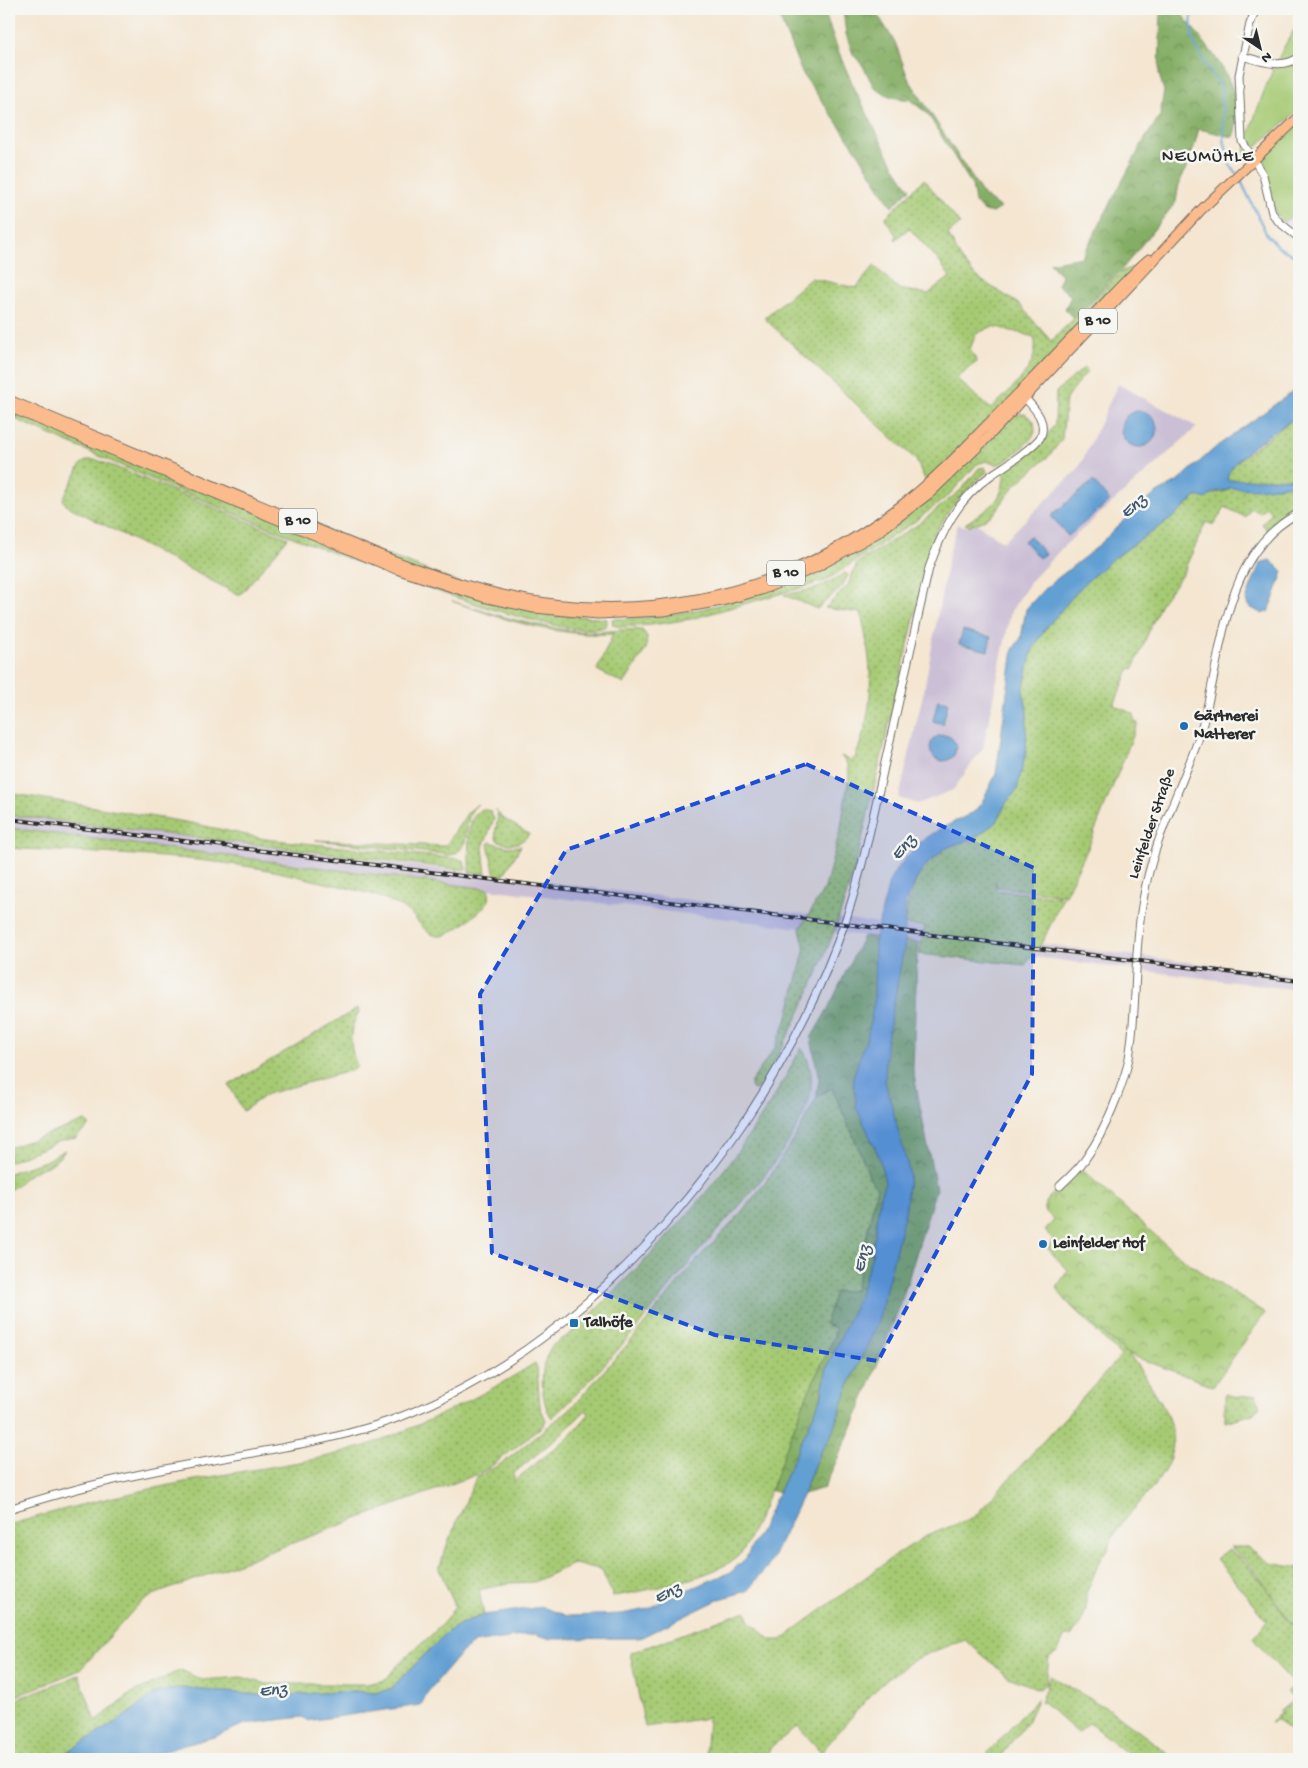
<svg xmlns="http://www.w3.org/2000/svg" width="1308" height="1768" viewBox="0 0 1308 1768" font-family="'Gochi Hand',sans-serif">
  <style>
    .built { fill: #ecd1ea }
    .industrial { fill: #cbbfd5 }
    .grass { fill: url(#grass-dots); stroke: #687a4f; fill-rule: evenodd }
    .forest { fill: url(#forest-crowns); stroke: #586c48 }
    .park { fill: url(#park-crowns); stroke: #687a4f }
    .garden { fill: #a6ca73; stroke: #687a4f }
    .water { fill: #629fd3; stroke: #46657f }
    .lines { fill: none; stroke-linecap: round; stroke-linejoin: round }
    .stream { stroke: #629fd3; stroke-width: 2 }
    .minor-casing { stroke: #716c65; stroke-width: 9 }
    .major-casing { stroke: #716c65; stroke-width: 11 }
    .minor { stroke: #fff; stroke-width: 7 }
    .major { stroke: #fbbb8c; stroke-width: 9 }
    .rail-casing { stroke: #2b2b2b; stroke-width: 4 }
    .rail { stroke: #f6f6f2; stroke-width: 2; stroke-dasharray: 5.5; stroke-linecap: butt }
    .marked { fill: #1d4ed8; fill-opacity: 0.2; stroke: #1d4ed8; stroke-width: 4; stroke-dasharray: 10 6; stroke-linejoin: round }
    .poi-dot { fill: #1f6fb2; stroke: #f6f6f2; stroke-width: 2 }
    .labels { text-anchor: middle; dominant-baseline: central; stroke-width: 5; stroke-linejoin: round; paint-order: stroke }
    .shield { fill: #f6f6f2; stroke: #686867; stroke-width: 1 }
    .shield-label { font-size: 15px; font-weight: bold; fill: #2b2b2b }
    .poi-label { font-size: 16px; font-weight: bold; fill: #2b2b2b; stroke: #f6f6f2; text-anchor: start }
    .street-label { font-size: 16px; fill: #2b2b2b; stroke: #f6f6f2 }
    .neighbourhood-label { font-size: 18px; letter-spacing: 1px; fill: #2b2b2b; stroke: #f6f6f2 }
    .water-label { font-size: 18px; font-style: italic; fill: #41596e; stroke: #f6f6f2 }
  </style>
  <defs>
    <pattern id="grass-dots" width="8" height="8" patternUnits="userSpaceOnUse" patternTransform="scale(1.25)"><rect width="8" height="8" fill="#a6ca73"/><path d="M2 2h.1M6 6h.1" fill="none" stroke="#87a45f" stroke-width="1.8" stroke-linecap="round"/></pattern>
    <pattern id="forest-crowns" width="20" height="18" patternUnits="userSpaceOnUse" patternTransform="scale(1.25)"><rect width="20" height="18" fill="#84ae65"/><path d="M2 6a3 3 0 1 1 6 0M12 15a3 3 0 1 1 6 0" fill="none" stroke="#6c8e53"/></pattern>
    <pattern id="park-crowns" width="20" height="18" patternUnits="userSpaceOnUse" patternTransform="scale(1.25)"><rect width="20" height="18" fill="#a6ca73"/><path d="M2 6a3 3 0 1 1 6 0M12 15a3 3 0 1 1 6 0" fill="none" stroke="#87a45f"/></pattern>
  </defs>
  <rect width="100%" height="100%" fill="#f6f6f2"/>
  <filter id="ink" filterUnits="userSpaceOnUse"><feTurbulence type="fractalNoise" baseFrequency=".02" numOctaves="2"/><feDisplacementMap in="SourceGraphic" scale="10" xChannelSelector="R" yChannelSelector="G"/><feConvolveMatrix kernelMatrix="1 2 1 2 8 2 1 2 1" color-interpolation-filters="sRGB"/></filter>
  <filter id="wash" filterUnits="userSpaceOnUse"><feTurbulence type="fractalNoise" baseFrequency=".0096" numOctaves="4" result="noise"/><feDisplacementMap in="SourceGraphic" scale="20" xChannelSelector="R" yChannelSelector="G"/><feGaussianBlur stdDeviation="1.12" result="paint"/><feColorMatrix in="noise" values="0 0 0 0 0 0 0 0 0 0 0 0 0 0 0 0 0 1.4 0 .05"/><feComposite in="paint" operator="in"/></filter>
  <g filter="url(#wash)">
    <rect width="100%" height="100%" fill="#f4e6d1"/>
    <path class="built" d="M1299,211v26l-17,-14z"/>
    <path class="industrial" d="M1118,384l79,43 -132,118 -34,36 -20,30 -28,137 -30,42 -36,14 -18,-6 25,-108 25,-136 9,-30 9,3 10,-3 26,18 76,-74z
      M9,815l1290,161v14l-1205,-150v-1l-85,-11z"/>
    <path class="grass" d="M924,179l36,45 -12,10 13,25 11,13 9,8 38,24 32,37 71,-70 21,-7 -216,220 -11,-24 -152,-142 47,-40 45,10 18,-22 25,23 29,5 22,-17 -12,-17 -29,-32 -14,12 1,-5 -11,-17zM993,326l41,11c8,29 -25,53 -43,72l-35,-31 21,-16 -7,-13 6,-15z
      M1085,367l3,5 -6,5 -16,22 -4,40 -12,16 -35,30 -21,29 -14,8 -13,4 -2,-2c24,-17 39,-20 39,-52l36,-27 15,-21 1,-32z
      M9,411l525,200 73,8v6c-46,37 -527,-176 -598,-209z
      M1017,414h8l9,7 1,11c-3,9 -28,31 -37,32 -4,1 -8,-2 -12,-3l-9,3 -28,31 -32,25 -92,61 -134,38 -40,6 -30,2 -8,-2 -1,-6c87,-1 178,-30 253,-75l146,-127z
      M1299,415v63l-72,3v-8l14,-15z
      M88,460h9l21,8 170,70 -47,56h-4l-171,-89 -3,-6 18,-35z
      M985,467l2,5c-24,20 -41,39 -54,67l-77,325c-20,69 -46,133 -81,196 -4,8 -12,29 -21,30l-3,-2v-6l24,-34 13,-32 17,-68 -5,-19 25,-41 16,-61 8,-51 -1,-11 -7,-9 10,5 4,-3c21,-54 18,-89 6,-145l-36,-5 23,-23 9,-22 63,-40 42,-34 17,-21z
      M1299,484v29l-30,19 -7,-8 10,-12 -7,-5 -5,6 -9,-5 -6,9 -20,-10 -11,18 -8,-3 -24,53 -21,28 -28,66 -3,-1 -16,37 20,9v7l4,2 -50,125 -23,47 -68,-8 -2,-7 1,10 67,7 -20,44 -18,24 -106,-11 6,-27 -19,-2 1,-20 10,-27 12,-16 17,-14 30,-11 25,-22 5,-12 10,-13 10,-38 1,-43 -4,-18 9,-40 13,-22 37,-43 29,-26 60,-41 26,-23 31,-5v-3z
      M845,573l3,2 -6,12 -25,22 -33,-14 34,-7z
      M452,601c42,14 87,27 132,31 19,1 39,-4 58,-2l5,6 -1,13 -22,35 -27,-14 16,-36c-56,3 -109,-14 -161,-33z
      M9,793l182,30 74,16 194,20 5,2 2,9 -457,-55z
      M478,804c-19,12 -2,44 -27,51l-136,-15 127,6 4,-1 22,-33z
      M482,809l8,2 4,8 -11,28 3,27 -17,-2c1,-17 -6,-55 13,-63z
      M496,810l5,7 28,17c-8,11 -20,13 -32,6 -5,-10 4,-19 -1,-30z
      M9,828l479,61c1,3 2,7 1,11 -5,10 -37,35 -48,36 -16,1 -23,-18 -35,-26 -25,-17 -60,-22 -89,-29 -100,-27 -206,-26 -308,-33z
      M490,842l18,5 13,-1 -18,30 -8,-1 -7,-31z
      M358,1008l1,4c-11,19 -10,33 -2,53l-4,5 -86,24 -24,17 -14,-26z
      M801,1048c12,14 13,41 6,58 -24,58 -73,104 -113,151 -20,24 -39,49 -59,73 -26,31 -55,61 -83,88 -12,-15 -13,-52 -2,-69 4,-7 15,-11 21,-16 23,-20 44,-42 65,-64 66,-65 123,-138 165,-221z
      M832,1088l27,61 11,29 7,9 -22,104 -30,33 8,3 3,3c-7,24 -21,46 -30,70 -17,41 -31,83 -50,123 -5,9 -8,22 -15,30 -18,23 -99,39 -128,43l-12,-27 -28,-5 -39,18 -25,1 -30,7 5,25 -20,7 -17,10 -57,57 -15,4 -21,-2 -84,5 -89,-8 -23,4 -36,26 -66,41h-47v-57l70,-27 17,46 36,-28 49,-23 21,10 39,-3 26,7h99l20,-4c18,-29 53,-43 69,-74l-16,-37 8,-24 29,-67 28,-16 66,-53 64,-72 61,-75 39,-41 31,-38 31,-47 21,-39zM586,1410l3,4 -20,23 -55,44v-8l51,-42z
      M85,1121l5,4 -14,13 -16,3 -51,21v-14z
      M65,1150c-15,21 -20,13 -38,26 -7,5 -10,10 -18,14v-17l36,-12z
      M1067,1302c20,18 41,34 61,52 7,6 12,17 18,24 22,34 40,63 13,101 -19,28 -40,38 -52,73l-5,3 -16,39v16l-5,12 -10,14h-6l-7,16 -9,5 -3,27 -7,5 -31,-12 -43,-37c-19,7 -40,13 -57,24 -34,21 -60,59 -87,88l-23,-26 -27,21 -7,12h-59l3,-41 -63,9 -15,-74 116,-42 4,10 21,19h10l109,-81 34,-22 50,-20 147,-161z
      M535,1363l2,5 3,39 6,13 -2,5 -56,44 -10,5 -325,121 -16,11 -57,64 -71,29v-174c68,-21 137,-36 207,-49 54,-10 110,-15 163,-35 50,-19 111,-49 156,-78z
      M1225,1394l13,3 18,-2 4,11 -7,8 -28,8z
      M1230,1547h18l22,16 29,5v63c-25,-27 -39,-62 -69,-84z
      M1229,1549c30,21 45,56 70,84v103l-22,-15 -7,2 9,-9 3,1 -3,-3 15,-13 -8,-7 9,-7 -42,-46 14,-19 -51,-61z
      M1050,1676l60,34 66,49h-42l-45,-36 -11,10 -35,-31 -3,1z
      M1038,1698l-11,24 -29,37h-5l-6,-5z"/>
    <path class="forest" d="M776,9h48c11,37 26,72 44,106 13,26 24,51 42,74l-18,18 -33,-53 -57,-81z
      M843,9h31l21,33 13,36 76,118 17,12 -8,5 -10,-2 -8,-9 -3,-17 -45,-72 -17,-13 -19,-3 -17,-10 -11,-21 -10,-12 -7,-20z
      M1161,9h17c26,36 74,79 55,128l-34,-8 -8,28 -12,27 -3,18 -53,66 -50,50 -8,-9 6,-13 -13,-11 4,-9 -13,-13 33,-6 61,-115 17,-26 4,-25 -5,-17z
      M863,936l12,1 -1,66 -6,31 -15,43 4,32 22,47 6,26 -5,14 -8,60 -15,46 -30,65 -6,31 -42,94 -8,-2c13,-37 26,-74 43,-110 7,-17 17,-32 22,-50l-3,-3 -8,-3 10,-32 20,-2 22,-102 -7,-10 -11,-29 -27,-61 -16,8 3,-16 -8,-42 18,-31z
      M905,941l14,2 -2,13 -4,114 23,119 -35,114 -43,111 -34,74 -21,6 14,-36 15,-25 17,-48 29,-63 28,-115 3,-36 -24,-90 1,-36z"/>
    <path class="park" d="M1079,1167l96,86 30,22 60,38 -52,73 -85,-32 -61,-52 -11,-14 12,-18 -20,-21 5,-10 -8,-8 9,-11 -9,-9v-9z"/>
    <path class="garden" d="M1299,23v87l-56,48c8,-37 33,-105 56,-135z
      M1299,122v89l-17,12 -11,-18 -3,-31 -6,-19z"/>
    <path class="water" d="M1299,387v28c-18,13 -71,43 -72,65l72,-2v6l-40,5 -31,-1v2l-14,2 -8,7 -9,-3 -26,23 -60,41 -29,26 -37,43 -13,22 -9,40 4,18 -1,43 -9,38 -11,13 -9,19 -21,15 -30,11 -17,14 -12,16 -12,25v38l-19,104 -1,36 24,90 -3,36 -28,115 -29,63 -17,48 -15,25 -14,36 -33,70 -23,27 -27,8 -80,39 -89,1 -17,-5 -60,9 -14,11 -33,39 -6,12 -115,16 -4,-4 -57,7 -31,13 -80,22h-78l66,-41 36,-26 23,-4 89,8 84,-5 21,2 16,-4 56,-57 17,-10 20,-7 58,-8 26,9 53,-2 27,-5 24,-13 59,-24 14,-13 18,-33 58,-128 6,-31 30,-65 15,-46 8,-60 5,-14 -6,-26 -22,-47 -4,-32 15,-43 6,-31 1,-65 14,-56 8,-14 22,-25 19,-13 36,-18 8,-10 14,-28 17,-125 8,-11 5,-29 19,-21 51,-40 36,-36 25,-19 20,-11 39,-35z
      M1121 429a18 18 0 1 1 36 0a18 18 0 1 1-36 0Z
      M1093,481l17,20 -42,35 -17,-20z
      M1030,536l15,18 -6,4 -15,-17z
      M1270,560l13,12 -14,39 -7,3 -14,-8 -2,-6 14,-37z
      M963,630l28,7 -3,14 -29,-7z
      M938,700l10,2 -5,22 -10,-3z
      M930 748a13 13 0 1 1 26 0a13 13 0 1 1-26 0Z"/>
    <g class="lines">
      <path class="stream" d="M1191,9l1,30 12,23 17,25 3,52 6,26 6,8
        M1240,179l27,56 11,12 21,11
        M164,1752l2,7"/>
    </g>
  </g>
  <g filter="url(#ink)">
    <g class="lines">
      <g class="minor-casing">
        <path id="minor" d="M1256,9l-6,15 -11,51 3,66 21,34 9,38 7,9 20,16
          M1242,56c18,5 41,14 57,1
          M1060,1186c10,-10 21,-19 28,-31 16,-22 36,-71 41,-97 9,-52 4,-106 14,-158 9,-56 35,-105 54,-157 27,-76 20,-188 102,-230
          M9,1509c67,-22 135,-37 205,-49 65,-12 130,-21 191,-45 202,-78 374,-298 442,-499 16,-49 26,-99 37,-149 15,-66 30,-132 45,-199 13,-37 28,-68 61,-92 17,-12 37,-23 50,-38 8,-16 -5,-29 -15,-40"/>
      </g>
      <g class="major-casing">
        <path id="major" d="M9,400c86,36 173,72 260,109 70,29 140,61 214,81 147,40 294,10 415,-82 32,-24 59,-52 86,-80 36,-36 71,-72 105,-109 20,-20 39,-42 60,-60
          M9,407l387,162 87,28 51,11 64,6 65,-3 59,-10 39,-11 54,-22 62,-35 53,-40 55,-53 217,-231 97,-92"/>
      </g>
      <use href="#minor" class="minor"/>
      <use href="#major" class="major"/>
      <g class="rail-casing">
        <path id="rail" d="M9,819l1290,162"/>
      </g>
      <use href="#rail" class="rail"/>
    </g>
  </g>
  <path class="marked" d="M806,764l228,104 -2,206 -154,287 -163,-26 -223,-82 -12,-259 86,-144z"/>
  <g class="poi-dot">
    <circle cx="1184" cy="726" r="5"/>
    <circle cx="1043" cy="1244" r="5"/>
    <rect x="569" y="1318" width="10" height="10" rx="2.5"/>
  </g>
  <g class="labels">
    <g class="shield">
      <rect x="1079" y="308.5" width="38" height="25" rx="4"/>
      <rect x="279" y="508.5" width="38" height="25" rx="4"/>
      <rect x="767" y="560.5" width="38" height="25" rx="4"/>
    </g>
    <g class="shield-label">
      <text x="1098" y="321">B 10</text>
      <text x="298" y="521">B 10</text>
      <text x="786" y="573">B 10</text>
    </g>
    <g class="poi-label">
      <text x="1194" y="717">Gärtnerei<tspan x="1194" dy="18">Natterer</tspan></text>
      <text x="1053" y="1244">Leinfelder Hof</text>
      <text x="584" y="1323">Talhöfe</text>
    </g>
    <g class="street-label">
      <text transform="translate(1153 824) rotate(-71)">Leinfelder Straße</text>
    </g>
    <g class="neighbourhood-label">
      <text x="1208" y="157">NEUMÜHLE</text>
    </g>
    <g class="water-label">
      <text transform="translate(1134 507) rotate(-38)">Enz</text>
      <text transform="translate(904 848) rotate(-46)">Enz</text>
      <text transform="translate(863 1259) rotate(-73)">Enz</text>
      <text transform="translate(668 1594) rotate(-25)">Enz</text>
      <text transform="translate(273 1691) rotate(-4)">Enz</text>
    </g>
  </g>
  <rect width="1308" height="1768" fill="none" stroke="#f6f6f2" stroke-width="30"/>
  <g transform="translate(1260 48) rotate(145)" stroke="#f6f6f2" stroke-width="4" paint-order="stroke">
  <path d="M0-4L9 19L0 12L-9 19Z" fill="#2b2b2b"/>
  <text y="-8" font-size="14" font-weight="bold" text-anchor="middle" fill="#2b2b2b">N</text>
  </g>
</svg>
